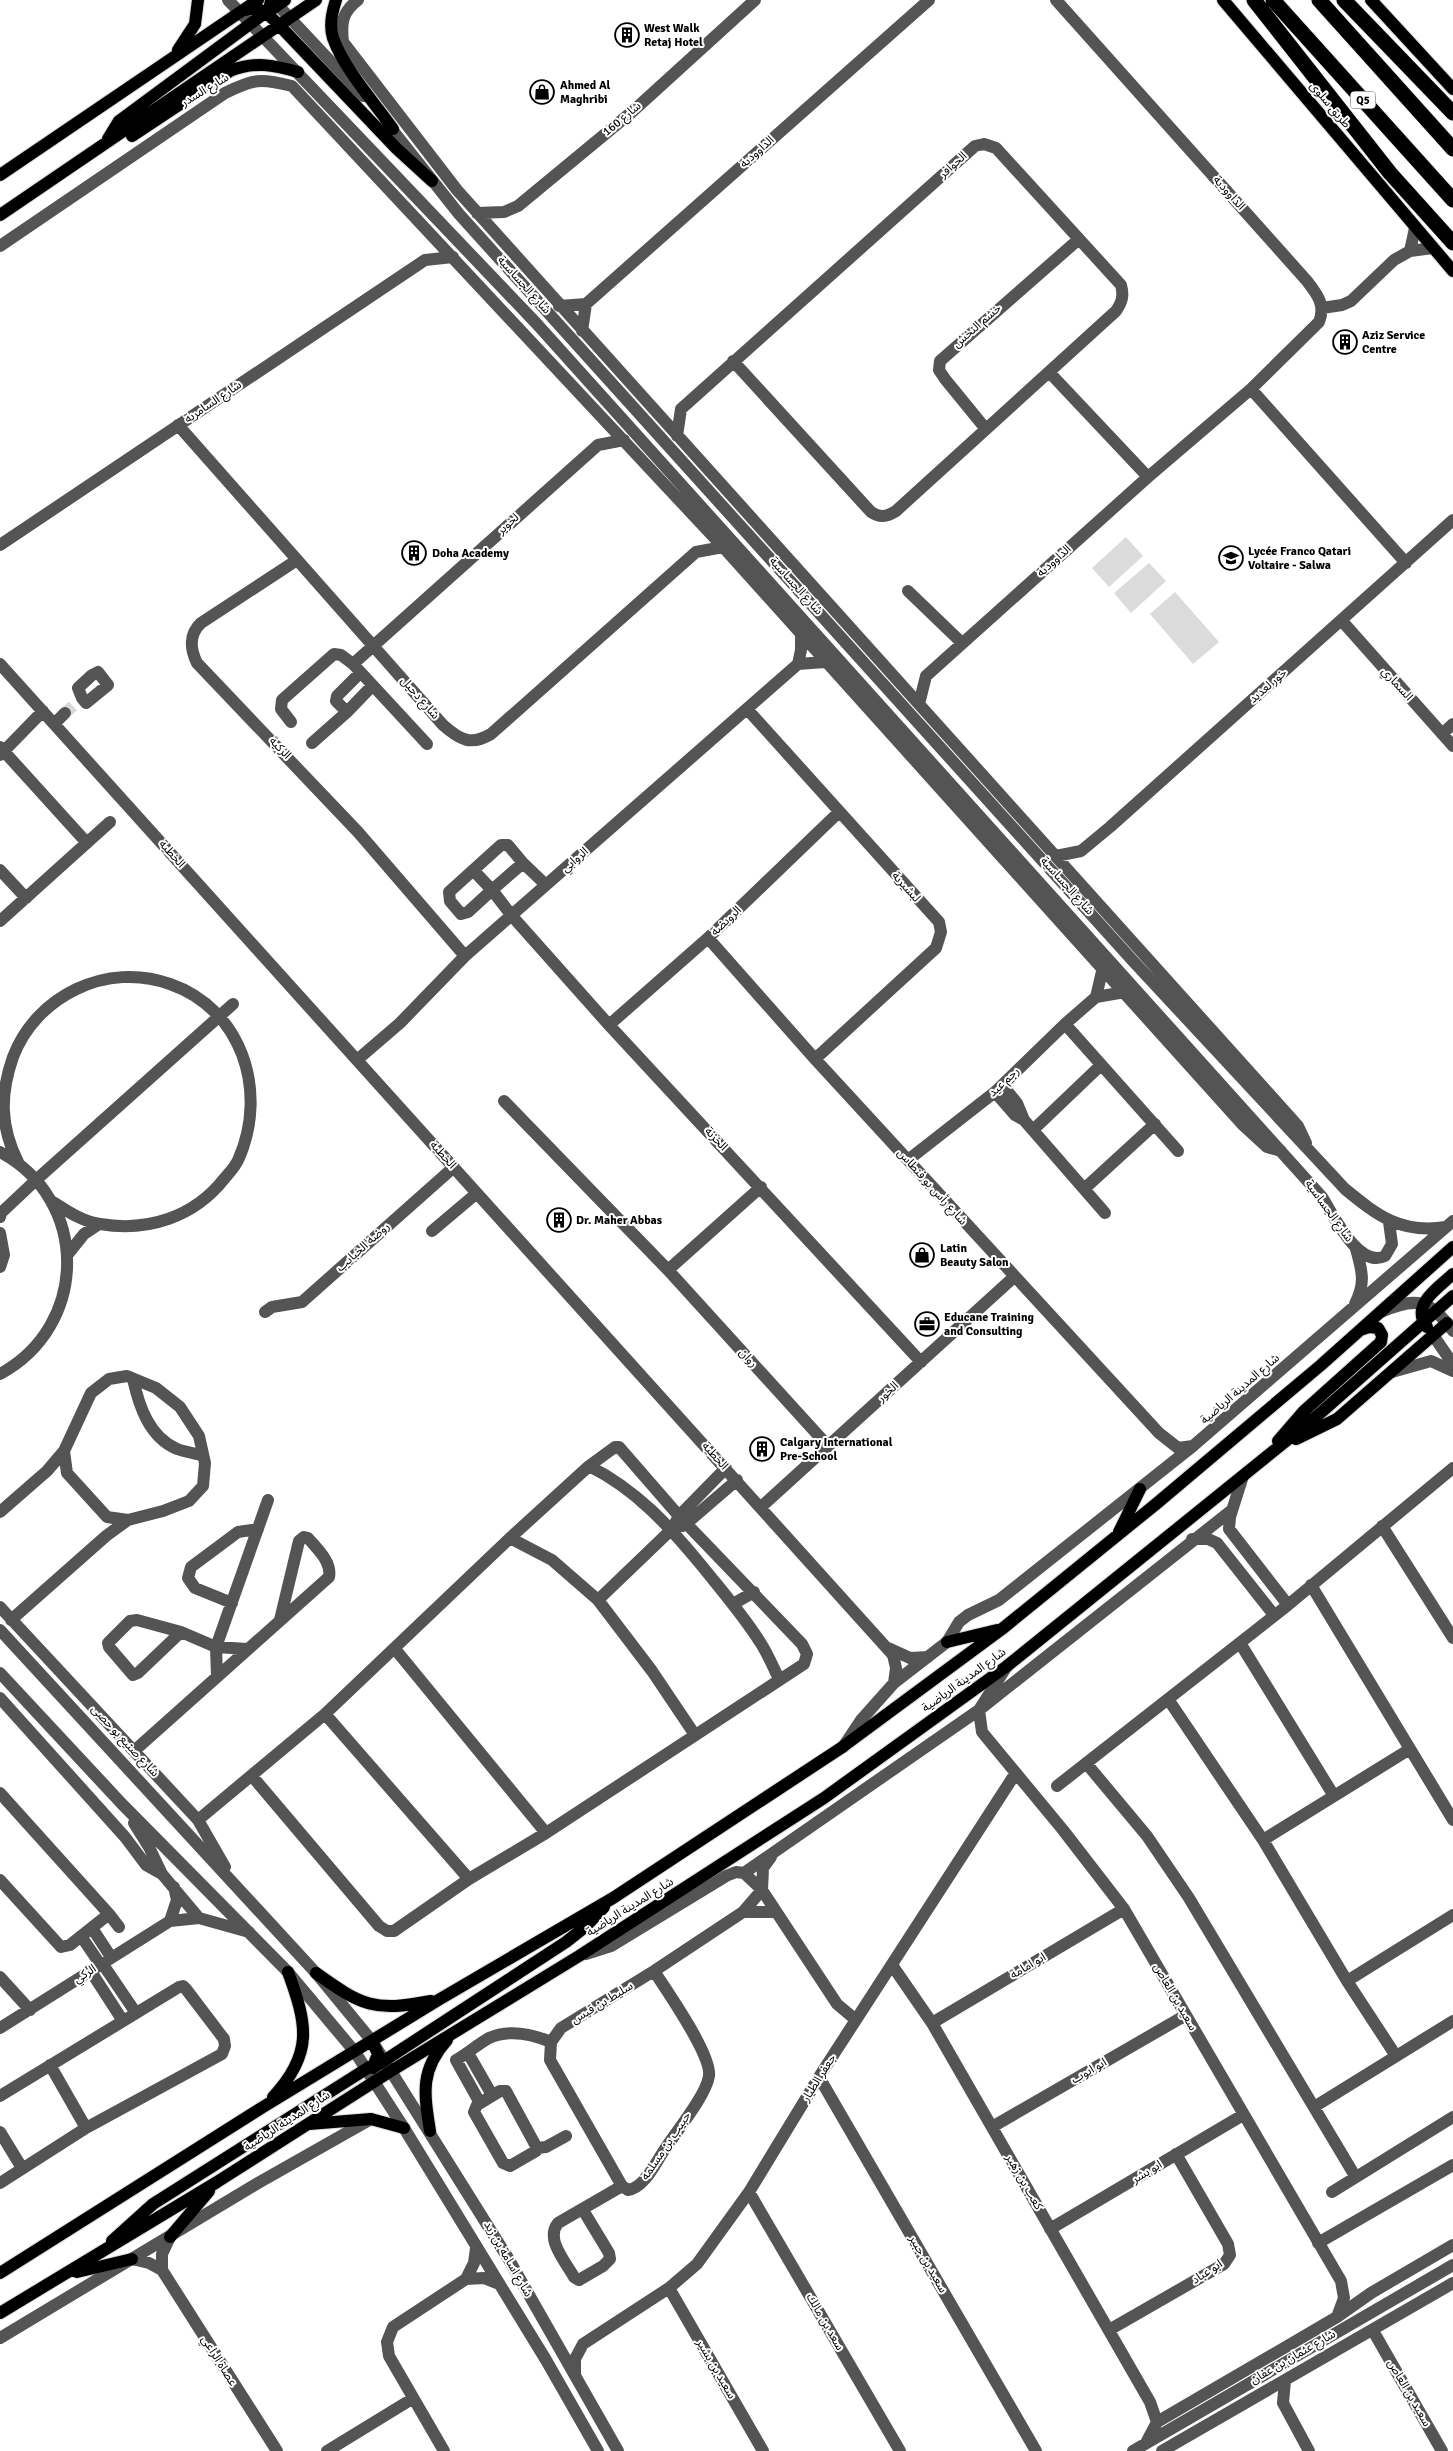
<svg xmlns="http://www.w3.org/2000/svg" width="1453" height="2451" viewBox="0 0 1453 2451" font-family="Signika,'Noto Sans Arabic',sans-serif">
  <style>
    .green { fill: #dbdbdb }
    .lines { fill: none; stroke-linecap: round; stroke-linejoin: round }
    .minor-tunnel { stroke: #d9d9d9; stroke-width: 12; stroke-dasharray: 12 6; stroke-linecap: butt }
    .major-casing { stroke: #dbdbdb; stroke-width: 14 }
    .highway-casing { stroke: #dbdbdb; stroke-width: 16 }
    .minor { stroke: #545454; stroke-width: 12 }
    .major { stroke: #000; stroke-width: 12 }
    .highway { stroke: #000; stroke-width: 15 }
    .labels { text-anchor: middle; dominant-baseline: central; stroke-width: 4; stroke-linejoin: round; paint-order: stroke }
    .shield { fill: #fff; stroke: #4c4c4c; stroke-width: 1 }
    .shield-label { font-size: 11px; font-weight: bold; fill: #000 }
    .poi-label { font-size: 12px; font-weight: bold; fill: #000; stroke: #fff; text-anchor: start }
    .street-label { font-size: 12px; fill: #000; stroke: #fff }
  </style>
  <rect width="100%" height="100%" fill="#fff"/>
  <path class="green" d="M1126,537l17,19 -34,31 -17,-19z
    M1149,563l17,18 -35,32 -17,-20z
    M1175,592l44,50 -26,22 -43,-50z"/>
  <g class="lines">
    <path class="minor-tunnel" d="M65,713l8,-7"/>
    <g class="major-casing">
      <path id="major" d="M336,0c-4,12 -7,26 -3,38 11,31 41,64 60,91
        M1223,0l230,271
        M1371,0l82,89
        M245,10c15,-5 23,4 33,14l118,124 36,33
        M268,12l17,-12
        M178,50l17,-26 3,-24
        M132,136l98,-65c24,-10 44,-6 68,1
        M108,139l11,-18 150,-111 2,-10
        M0,175l258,-175
        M0,215l316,-215
        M1427,1327c-17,-22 11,-39 26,-53
        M1296,1439l41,-20 110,-96
        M1278,1441l26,-30 77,-69 1,-7 -4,-7 -9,-1 -9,3
        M1119,1532l21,-43
        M947,1642l50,-12
        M316,1973c46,33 58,39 115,28
        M373,2068l193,-126 19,-15 19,-20
        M273,2097c41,-44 34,-73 15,-125
        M309,2124l62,-5 33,9
        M430,2131c-6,-38 -10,-61 17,-91
        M170,2237l39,-46
        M112,2241l41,-37 221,-140 4,-10 -6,-13
        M77,2272l55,-13
        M0,2273l263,-166 177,-108 173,-101 228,-150 161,-119 154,-125 165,-139 132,-118
        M0,2313l217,-131 174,-111 188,-115 245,-158 183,-132 310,-250 136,-120"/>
    </g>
    <g class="highway-casing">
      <path id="highway" d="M1254,0l136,173 63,70
        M1273,0l180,200
        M1319,0l134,149
        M1344,0l109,113"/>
    </g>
    <path class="minor" d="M228,0l308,323 786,874c12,19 37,72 63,59l7,-12 -3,-22
      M273,0l90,96
      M358,0c-16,12 -17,23 -15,42l114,148 841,936 8,17
      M386,122l73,92 674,747 212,228c33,27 56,45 101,38
      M477,213l27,-1 14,-6 115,-95 122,-111
      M0,246l225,-153c29,-14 35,-15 67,-7l431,461 519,577 25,23 14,4
      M1410,251l5,-23
      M559,306l27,-2
      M1322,308l20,-3 9,-4 43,-41 16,-9 23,-3
      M582,331l4,-27 343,-304
      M1049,372l99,105
      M1251,389l155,174
      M178,425l265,300c17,15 28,21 48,9l205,-182 27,-5
      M985,428l-40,-49 -6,-9 1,-9 139,-122
      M677,436l4,-27 294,-263 9,-2 12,4 125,137c3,11 1,17 -5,26l-220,200c-10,6 -16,7 -25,1l-138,-151
      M0,545l425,-285 28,-3
      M297,560l-96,63c-12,11 -11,26 -4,40l161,169 107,124
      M908,591l54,52
      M1342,621l111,125
      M0,664l893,991 3,13 -2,15
      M353,664l74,80
      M798,664l3,-14v-15
      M98,672l10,13 -22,18 -4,-5 -4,-10 14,-13z
      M360,673l-23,23 -1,5 11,11 25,-26
      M919,704l7,-28 222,-199 103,-88 68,-67c7,-17 -2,-28 -12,-41l-251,-281
      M747,709l192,213 2,10 -5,16 -121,111
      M291,722l-10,-13 1,-9 52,-46 7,1 12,9 245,-219 26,-5
      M54,724l11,-11
      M1442,734l11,-10
      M312,743l35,-31
      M0,747l87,96
      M0,755l43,-44
      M1056,856l25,-5 29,-24 343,-307
      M0,870l26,28
      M473,870l19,20 -24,22 -7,2 -11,-13 -1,-9 52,-47h7l15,18
      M546,885l-23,-22 -31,27 20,26 97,109 312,337
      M0,921l110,-99
      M708,938l107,121 344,374 19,15 15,-2
      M1096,997l7,-30
      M1065,1024l113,127
      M609,1025l99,-87 130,-125
      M357,1060l43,-37 65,-67 333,-292 27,-2
      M1002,1085l15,18 7,17
      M995,1092l20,23 9,5 81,93
      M504,1101l164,169 160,176
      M1033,1130l67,-64
      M0,1152c90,48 89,174 0,222
      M908,1160l87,-68 70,-68 31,-27 29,-5
      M18,1162c-18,-36 -18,-68 -5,-105 23,-61 94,-96 157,-73 72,25 98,107 69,174 -3,8 -9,14 -15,21 -30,38 -76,53 -124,45 -17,-2 -33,-13 -47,-22
      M1084,1189l71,-65
      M0,1217l1,-4 35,-33 197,-176
      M432,1231l45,-38
      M0,1233l4,22 -4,12
      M68,1254l16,-20 15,-10
      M668,1270l93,-83
      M1355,1304c11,-22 7,-33 1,-55
      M265,1312l7,-5 30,-5 152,-135
      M1381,1312c36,-16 49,-12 72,19
      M1433,1335l20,29
      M1392,1372l39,-11 22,10
      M133,1379c6,27 16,58 44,70 8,3 18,4 26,7
      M64,1451l3,22 40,44 21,3
      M589,1466c48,24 80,60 113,100 20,25 41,49 58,76 8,12 13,25 19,37
      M1243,1476l-13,41 -1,12 59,76
      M761,1507l253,-230
      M0,1512l47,-41 17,-20 27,-58 18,-14 18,-3 29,12 24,19 19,29 6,27 -2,23 -14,15 -26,10 -35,9 -22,16 -95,84
      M682,1526l5,-3 50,-43
      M1382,1526l71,112
      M510,1538l42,22 46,40 54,71 43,64
      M1192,1539h16l9,4 57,72
      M1311,1585l142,235
      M598,1600l74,-71 7,-13 47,-48
      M232,1603l-37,-15 -7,-10 3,-11 47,-35 20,-3
      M733,1604l21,-12
      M0,1607l198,213 27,47
      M0,1630l316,343 56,68 136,217 110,193
      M181,1632l-43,41 -5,2 -24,-28 -1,-4 22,-22 7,-1 44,12 35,15 31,2
      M1240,1643l94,153
      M888,1648l22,10 18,-1
      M395,1649l151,184
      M1007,1666l-28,44 3,22 81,98 61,79 217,372 3,17 -7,19
      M0,1673l122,131 166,168 67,80 49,76 142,232 52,91
      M217,1676l-1,-29 52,-147
      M0,1698l125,139 21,28 16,9 37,44 50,14
      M1168,1699l95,141 84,141 49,75
      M325,1714l144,165
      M843,1747l18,-27 33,-37 53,-41 12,-20 9,-7 31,-15 194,-154 260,-225
      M134,1751l195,-174c3,-15 -11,-27 -21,-39l-4,-1 -5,4 -19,79
      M1086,1763l61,73 42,62 166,278
      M1057,1786l231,-181 165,-137
      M0,1793l109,121 -39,31 -9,2 -61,-67
      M198,1820l127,-106 185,-176 79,-72 26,-19h4l60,69 123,128 5,10 -3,10 -258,169 -77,46 -75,52h-7l-8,-5 -127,-150
      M134,1823l15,24 13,27
      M1263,1840l147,-91
      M744,1873l235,-163 253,-200
      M743,1912h33
      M109,1914l10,13
      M170,1921l7,-21 -3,-13
      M92,1928l19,29
      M81,1936l19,28
      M586,1954l25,-8 115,-70 10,-4 8,1 18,17 75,114 19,16
      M102,1963l34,50
      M892,1965l40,58 218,379 7,20 -11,21
      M90,1970l33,51
      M654,1971c13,20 58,84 55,105 -3,20 -34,57 -46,76 -8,12 -19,36 -35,38l-6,-4 -72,-126 1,-18 10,-14 93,-57 89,-59 19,-22 1,-22 8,-11
      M0,1977l30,33
      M1347,1981l106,-66
      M932,2023l192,-114
      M0,2028l170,-107 29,-3
      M468,2053l24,42
      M819,2077l217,374
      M500,2091h6l31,57 -1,3 -26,15 -7,-3 -29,-51 3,-7z
      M0,2096l179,-109 4,-1 3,3 38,50 1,7 -3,8 -136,74 -36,-63
      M480,2103l-24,-43c11,-6 22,-16 33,-22 20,-9 43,-4 62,4
      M1314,2107l139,-86
      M992,2127l194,-112
      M0,2132l22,36
      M537,2148l9,-1 20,-11
      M0,2183l86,-55
      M749,2192l151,259
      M1332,2192l121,-75
      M583,2210l26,43 1,6 -7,7 -24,14 -5,-3c-9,-16 -29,-38 -16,-54l64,-37
      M1050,2229l193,-114
      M1318,2243l135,-78
      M132,2259l17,4 13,7 115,181
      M162,2270v-16l8,-17
      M466,2279l8,-16 2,-15
      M669,2288l94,163
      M1109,2330l115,-66 6,-9 -2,-11 -52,-90
      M1376,2336l66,115
      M0,2338l258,-155 113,-64
      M575,2376v-17l8,-15 86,-56 28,-24 52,-72 70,-115 196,-303
      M1285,2380l-2,23 26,48
      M1157,2422l180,-105 34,-24 82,-48
      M327,2451l85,-52
      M444,2451l-55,-95 -2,-14 6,-15 73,-48 18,-1 15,6
      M1133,2451l320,-186
      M1162,2451l291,-168"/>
    <use href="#major" class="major"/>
    <use href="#highway" class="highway"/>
  </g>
  <defs>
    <g id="building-ring" transform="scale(1.25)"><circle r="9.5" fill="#fff" stroke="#000" stroke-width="1.5"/><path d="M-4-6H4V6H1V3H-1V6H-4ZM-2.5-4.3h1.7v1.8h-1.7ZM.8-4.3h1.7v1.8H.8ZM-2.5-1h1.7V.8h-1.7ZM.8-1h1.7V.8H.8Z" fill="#000"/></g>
    <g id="shop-ring" transform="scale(1.25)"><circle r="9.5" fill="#fff" stroke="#000" stroke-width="1.5"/><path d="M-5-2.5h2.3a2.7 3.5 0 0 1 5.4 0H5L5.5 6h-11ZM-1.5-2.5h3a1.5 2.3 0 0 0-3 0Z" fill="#000"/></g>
    <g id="school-ring" transform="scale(1.25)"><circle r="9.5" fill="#fff" stroke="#000" stroke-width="1.5"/><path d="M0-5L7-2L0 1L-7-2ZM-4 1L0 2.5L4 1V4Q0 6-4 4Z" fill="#000"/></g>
    <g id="office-ring" transform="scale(1.25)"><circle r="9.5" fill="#fff" stroke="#000" stroke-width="1.5"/><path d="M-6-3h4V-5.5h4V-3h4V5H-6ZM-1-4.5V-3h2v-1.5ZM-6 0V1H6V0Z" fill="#000"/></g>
  </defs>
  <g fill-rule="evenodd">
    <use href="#building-ring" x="627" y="35"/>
    <use href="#shop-ring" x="542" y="92"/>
    <use href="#building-ring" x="1345" y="342"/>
    <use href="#building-ring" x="414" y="553"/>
    <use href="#school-ring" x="1231" y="558"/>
    <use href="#building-ring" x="559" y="1220"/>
    <use href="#shop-ring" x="922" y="1255"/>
    <use href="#office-ring" x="927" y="1324"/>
    <use href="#building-ring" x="762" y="1449"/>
  </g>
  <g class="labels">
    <rect class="shield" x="1350.5" y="91.5" width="25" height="17" rx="4"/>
    <g class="shield-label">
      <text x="1363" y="100">Q5</text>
    </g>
    <g class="poi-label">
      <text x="644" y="28">West Walk<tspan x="644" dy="14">Retaj Hotel</tspan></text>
      <text x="560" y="85">Ahmed Al<tspan x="560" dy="14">Maghribi</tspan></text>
      <text x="1362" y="335">Aziz Service<tspan x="1362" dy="14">Centre</tspan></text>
      <text x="1248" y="551">Lycée Franco Qatari<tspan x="1248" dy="14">Voltaire - Salwa</tspan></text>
      <text x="432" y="553">Doha Academy</text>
      <text x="576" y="1220">Dr. Maher Abbas</text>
      <text x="940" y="1248">Latin<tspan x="940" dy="14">Beauty Salon</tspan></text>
      <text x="944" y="1317">Educane Training<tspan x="944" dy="14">and Consulting</tspan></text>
      <text x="780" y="1442">Calgary International<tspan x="780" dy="14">Pre-School</tspan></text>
    </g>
    <g class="street-label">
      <text transform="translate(205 90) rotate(-31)">شارع السدر</text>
      <text transform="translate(1330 105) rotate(50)">طريق سلوى</text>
      <text transform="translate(622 119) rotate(-40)">شارع 160</text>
      <text transform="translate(757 152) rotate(-42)">الداوودية</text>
      <text transform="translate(953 165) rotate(-42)">الحوافر</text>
      <text transform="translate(1229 193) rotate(48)">الداوودية</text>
      <text transform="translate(524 285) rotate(48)">شارع الجساسية</text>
      <text transform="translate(977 326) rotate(-41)">خشم النخش</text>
      <text transform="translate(213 402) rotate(-34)">شارع السامرية</text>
      <text transform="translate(508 524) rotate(-42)">لخوير</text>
      <text transform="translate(1054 561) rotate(-42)">الداوودية</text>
      <text transform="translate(796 586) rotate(48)">شارع الجساسية</text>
      <text transform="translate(1397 684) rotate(48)">السماري</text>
      <text transform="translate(1268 686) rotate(-41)">خور لعديد</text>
      <text transform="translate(420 698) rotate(49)">شارع دحيل</text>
      <text transform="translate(280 748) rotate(46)">الركية</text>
      <text transform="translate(172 854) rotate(48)">الخطية</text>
      <text transform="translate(575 860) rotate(-41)">الروابي</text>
      <text transform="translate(1067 886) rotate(48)">شارع الجساسية</text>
      <text transform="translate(906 887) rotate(48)">لبشيرية</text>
      <text transform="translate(726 921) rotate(-44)">الرويضة</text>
      <text transform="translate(1004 1082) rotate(-43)">رجم عيد</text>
      <text transform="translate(716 1139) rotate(47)">الخزنة</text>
      <text transform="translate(443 1155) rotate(48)">الخطية</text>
      <text transform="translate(932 1187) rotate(48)">شارع رأس بو فنطاس</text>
      <text transform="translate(1329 1211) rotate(54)">شارع الجساسية</text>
      <text transform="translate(363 1247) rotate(-42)">روضة الخبايب</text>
      <text transform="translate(748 1358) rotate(48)">روان</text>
      <text transform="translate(1240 1389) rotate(-41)">شارع المدينة الرياضية</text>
      <text transform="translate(888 1392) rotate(-42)">الخور</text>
      <text transform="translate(715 1456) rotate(48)">الخطية</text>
      <text transform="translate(964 1680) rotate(-36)">شارع المدينة الرياضية</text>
      <text transform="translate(125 1741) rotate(47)">شارع صنيع بو حصى</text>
      <text transform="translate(630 1907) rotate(-32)">شارع المدينة الرياضية</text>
      <text transform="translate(1028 1966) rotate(-31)">ابو امامة</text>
      <text transform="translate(85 1974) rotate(-33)">الركي</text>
      <text transform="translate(1175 1997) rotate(60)">سعيد بن العاص</text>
      <text transform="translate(602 2003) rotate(-31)">سليط بن قيس</text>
      <text transform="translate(1089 2071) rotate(-30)">ابو ايوب</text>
      <text transform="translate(819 2078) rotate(-58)">جعفر الطيار</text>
      <text transform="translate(287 2121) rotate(-33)">شارع المدينة الرياضية</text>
      <text transform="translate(666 2146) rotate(-56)">حبيب بن مسلمة</text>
      <text transform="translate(1147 2172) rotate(-31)">ابو بشر</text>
      <text transform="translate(1024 2182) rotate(60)">كعب بن زهير</text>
      <text transform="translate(508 2259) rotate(60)">شارع اسامة بن زيد</text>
      <text transform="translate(928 2264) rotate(60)">سعيد بن جبير</text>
      <text transform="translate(1207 2272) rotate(-33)">ابو عباد</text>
      <text transform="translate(825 2322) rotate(60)">سعد بن مالك</text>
      <text transform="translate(1293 2357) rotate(-30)">شارع عثمان بن عفان</text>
      <text transform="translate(219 2361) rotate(58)">عصاة الراعي</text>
      <text transform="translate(716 2369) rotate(60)">سعيد بن بشير</text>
      <text transform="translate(1409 2393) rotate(60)">سعيد بن العاص</text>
    </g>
  </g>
</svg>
